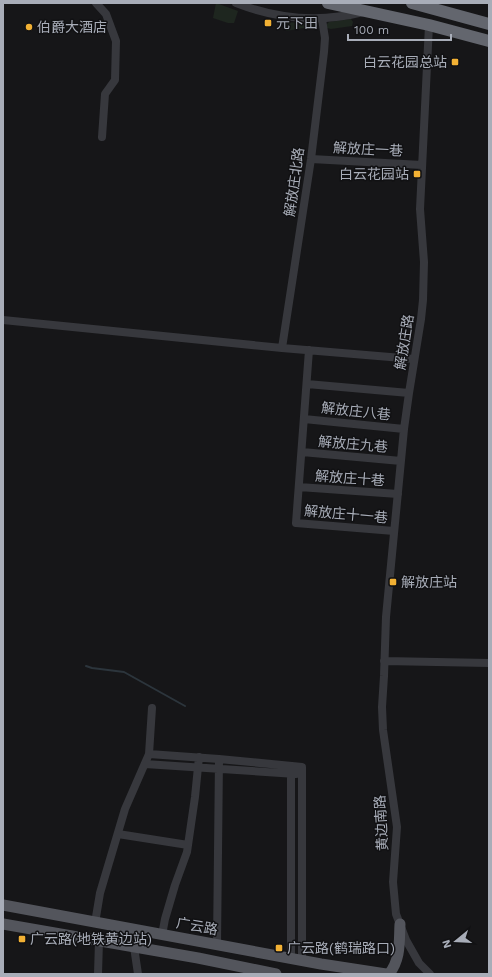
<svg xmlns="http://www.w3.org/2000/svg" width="492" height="977" viewBox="0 0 492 977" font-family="'Work Sans','Noto Sans SC',sans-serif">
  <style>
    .green { fill: #1e261f }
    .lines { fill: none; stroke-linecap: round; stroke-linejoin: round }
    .stream { stroke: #2c353c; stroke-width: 2 }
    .minor { stroke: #37383d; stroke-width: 8 }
    .major { stroke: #53555c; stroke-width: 11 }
    .highway { stroke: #63666e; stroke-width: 12 }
    .poi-dot { fill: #f2b134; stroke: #111113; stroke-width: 1.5 }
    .labels { text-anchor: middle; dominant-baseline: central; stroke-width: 3; stroke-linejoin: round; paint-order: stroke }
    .poi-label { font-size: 14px; fill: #a8adb8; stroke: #111113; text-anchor: start }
    .street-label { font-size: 14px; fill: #a8adb8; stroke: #111113 }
  </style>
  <rect width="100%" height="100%" fill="#161618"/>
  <path class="green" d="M216,3l22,8 -4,12h-6l-15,-5z
    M351,19l2,3 -1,4 -21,3 -4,-1 -1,-3 3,-3z
    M287,22l29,2v2l-30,5z"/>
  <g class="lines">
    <path class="stream" d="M86,666l6,2 32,4 61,34"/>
    <path class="minor" d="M96,3l10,11 10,27 -1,39 -10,14 -3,43
      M236,3c41,16 84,20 127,9
      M429,25l-9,184 4,53 -1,38 -2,19 -12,74 -5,36 -18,188 -2,59 -2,31 1,23 14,97 -4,55 3,32 10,26 13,23 11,11
      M311,159l111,6
      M3,320l279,28 132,11
      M282,348l29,-189 13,-107 1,-14 -3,-19
      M309,350l-13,173 98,8
      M307,384l102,9
      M304,419l100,10
      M302,452l99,9
      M299,487l99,7
      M384,661l105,2
      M149,754l70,5 83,8v194
      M145,764l151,10
      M118,834l70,11
      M95,923l5,-30 25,-84 24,-55 3,-46
      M162,935l3,-16 10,-34 12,-33 8,-55 4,-40
      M217,945l2,-186
      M134,947l4,27
      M291,958v-192
      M98,974l1,-33"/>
    <path class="major" d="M3,905l318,59 65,10
      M3,924l195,34 78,16
      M389,974c12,-15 10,-32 11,-50"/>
    <path class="highway" d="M328,3l101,22 60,16
      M412,3l77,21"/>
  </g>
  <g class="poi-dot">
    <rect x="264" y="19" width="8" height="8" rx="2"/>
    <circle cx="29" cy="27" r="4"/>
    <rect x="451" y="58" width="8" height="8" rx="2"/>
    <rect x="413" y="170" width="8" height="8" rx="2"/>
    <rect x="389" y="578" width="8" height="8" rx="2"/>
    <rect x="18" y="935" width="8" height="8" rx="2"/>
    <rect x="275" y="944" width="8" height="8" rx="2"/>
  </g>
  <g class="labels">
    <g class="poi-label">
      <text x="276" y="23">元下田</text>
      <text x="37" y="27">伯爵大酒店</text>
      <text x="447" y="62" text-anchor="end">白云花园总站</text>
      <text x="409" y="174" text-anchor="end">白云花园站</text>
      <text x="401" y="582">解放庄站</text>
      <text x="30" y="939">广云路(地铁黄边站)</text>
      <text x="287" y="948">广云路(鹤瑞路口)</text>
    </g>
    <g class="street-label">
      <text transform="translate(368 149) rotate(3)">解放庄一巷</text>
      <text transform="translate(294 182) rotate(-82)">解放庄北路</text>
      <text transform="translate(404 342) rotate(-81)">解放庄路</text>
      <text transform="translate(356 411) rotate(6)">解放庄八巷</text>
      <text transform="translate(353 444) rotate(5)">解放庄九巷</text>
      <text transform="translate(350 478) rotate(4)">解放庄十巷</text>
      <text transform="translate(346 514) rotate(5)">解放庄十一巷</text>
      <text transform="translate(381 823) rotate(-93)">黄边南路</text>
      <text transform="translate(197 926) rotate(10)">广云路</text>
    </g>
  </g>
  <rect width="492" height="977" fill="none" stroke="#a8adb8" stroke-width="8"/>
  <g transform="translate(456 941) rotate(252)" stroke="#111113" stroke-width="3" paint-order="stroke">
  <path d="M0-3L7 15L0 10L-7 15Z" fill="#a8adb8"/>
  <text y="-6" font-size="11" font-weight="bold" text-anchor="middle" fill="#a8adb8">N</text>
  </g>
  <path d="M348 34v6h103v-6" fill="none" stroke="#a8adb8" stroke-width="2"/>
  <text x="354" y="34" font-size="12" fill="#a8adb8" stroke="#111113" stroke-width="3" paint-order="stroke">100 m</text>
</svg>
